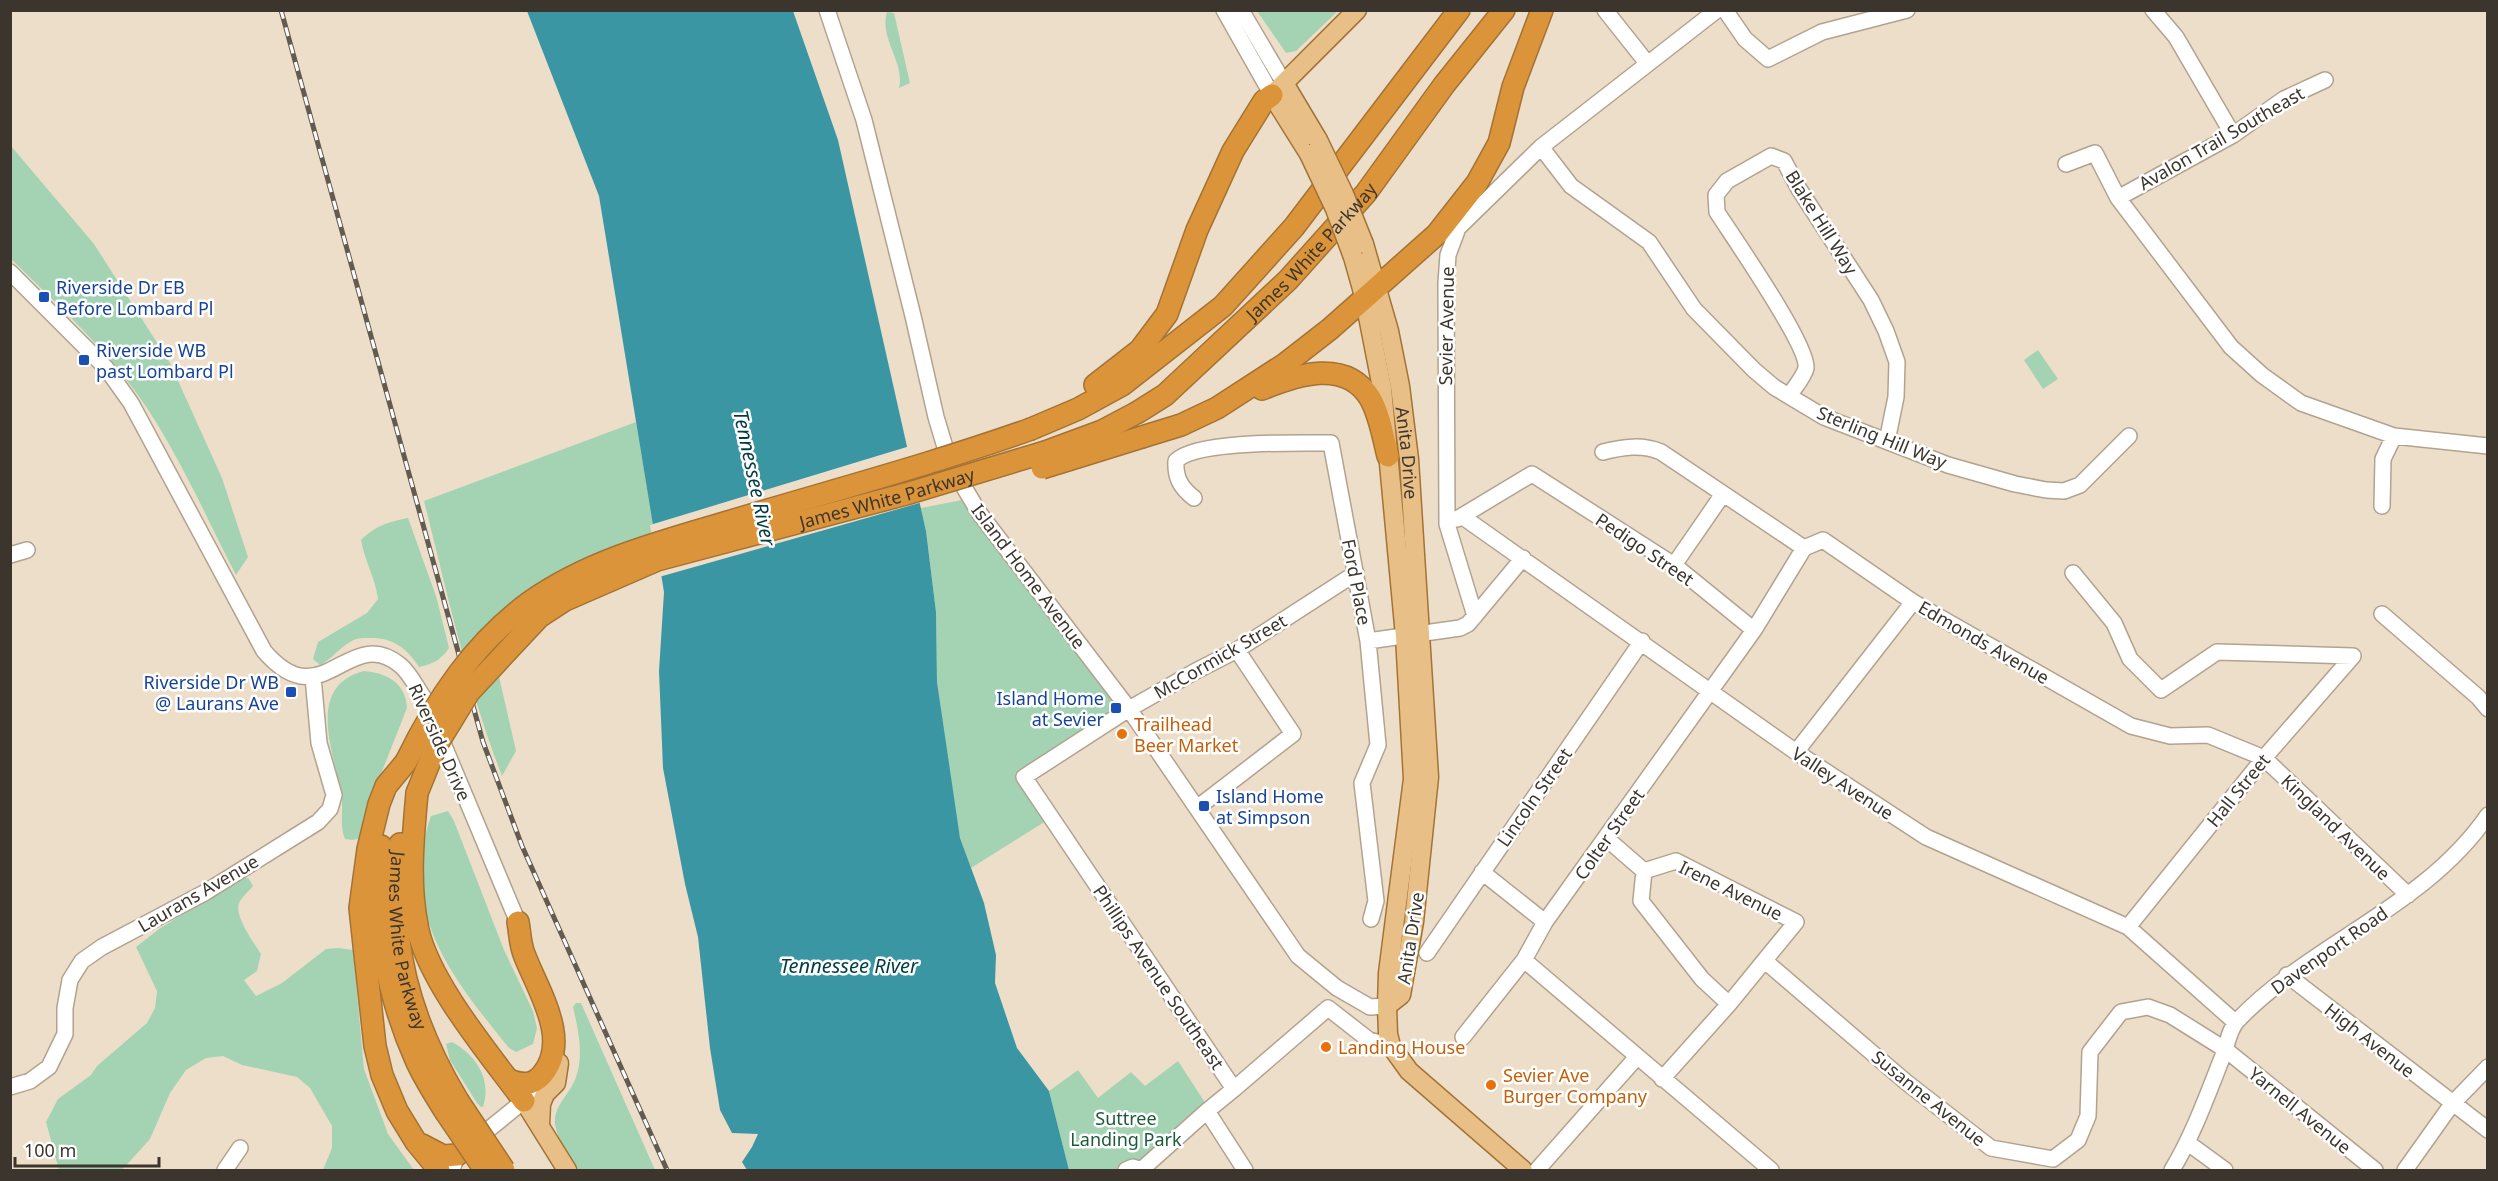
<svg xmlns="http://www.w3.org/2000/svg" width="2498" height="1181" viewBox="0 0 2498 1181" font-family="'Noto Sans',sans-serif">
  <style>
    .green { fill: #a4d3b4 }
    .water { fill: #3b96a4 }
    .pier { fill: #eddec9 }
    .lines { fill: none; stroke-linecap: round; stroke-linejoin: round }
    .minor-casing { stroke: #b1a38f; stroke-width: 18 }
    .major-casing { stroke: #a37335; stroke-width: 21 }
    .highway-casing { stroke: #a37335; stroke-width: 24 }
    .minor { stroke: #fff; stroke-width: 15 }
    .major { stroke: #e9bf88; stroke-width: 18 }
    .highway { stroke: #db9439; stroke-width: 21 }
    .rail-casing { stroke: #635b50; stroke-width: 5 }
    .rail { stroke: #fff; stroke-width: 3; stroke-dasharray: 9; stroke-linecap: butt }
    .major-bridge-casing { stroke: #a37335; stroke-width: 21; stroke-linecap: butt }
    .highway-bridge-casing { stroke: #a37335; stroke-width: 24; stroke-linecap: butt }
    .major-bridge { stroke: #e9bf88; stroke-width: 18 }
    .highway-bridge { stroke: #db9439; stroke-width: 21 }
    .transit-dot { fill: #1a4fb4; stroke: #fff; stroke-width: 2 }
    .food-dot { fill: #e8710a; stroke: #fff; stroke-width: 2 }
    .labels { text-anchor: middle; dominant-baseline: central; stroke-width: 5; stroke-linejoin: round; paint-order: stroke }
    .street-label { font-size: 18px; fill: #3b352d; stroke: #fff }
    .transit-label { font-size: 18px; fill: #164399; stroke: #fff; text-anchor: start }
    .food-label { font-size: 18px; fill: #c56008; stroke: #fff; text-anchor: start }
    .park-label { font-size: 18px; fill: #1e5a39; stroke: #fff }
    .water-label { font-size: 20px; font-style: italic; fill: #023d45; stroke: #fff }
  </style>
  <rect width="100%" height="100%" fill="#eddec9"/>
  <path class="green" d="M1257,11h81l-42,40 -10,2z
    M887,12l7,1 16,70 -11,5c6,-26 -20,-49 -12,-76z
    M11,146l83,98 76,119 52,115 26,79 -12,18c-31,-60 -59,-125 -98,-180 -37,-51 -83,-93 -127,-136z
    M2038,350l20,29 -15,10 -19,-29z
    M636,422l19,112 -71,26 -59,31 -37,37 28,123 -14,25c-34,-87 -55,-184 -78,-275z
    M962,500l157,208 -93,60 20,53 -75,47 -11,-30 -11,-65 -12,-91 -1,-70 -10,-81 -5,-23z
    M408,518l28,78 13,52c-8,12 -16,16 -30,19 -13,-20 -27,-30 -51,-29 -7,0 -12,0 -18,4 -12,7 -18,17 -30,23l-7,-6 5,-17 49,-29 11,-14c-3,-22 -13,-37 -17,-59 14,-14 27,-18 47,-22z
    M364,671c23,2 42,12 43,37l-30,76 -15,54 -10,2 -7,-1c-6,-13 -1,-31 -4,-45 -7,-42 -36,-108 23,-123z
    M448,811l6,10 50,129 29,61 4,17 -4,16 -17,8 -7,-4c-57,-71 -111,-135 -78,-232z
    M243,877l6,2 4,7c-4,5 -10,10 -13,15 -8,13 14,42 21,53l-4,17 -13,9 12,16 26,-13 44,-34 13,-1 14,2 11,119 24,65 26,36h-91l9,-22v-22l-22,-38 -13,-11 -55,-12 -19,-9 -17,2 -20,12 -16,23 -20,46 -28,31h-63l-13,-48 12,-23 33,-24 6,-9 50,-43 8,-15 2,-17 -21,-44 23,-18z
    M576,1003h5l74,167h-77c-8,-13 -21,-30 -23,-46 -2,-18 16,-31 21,-47 8,-23 2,-48 -3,-70z
    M452,1042c24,13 40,37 31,65h-2l-4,-4 -27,-43 -4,-16z
    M1178,1061l26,40 3,10 -66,59h-72l-20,-79 29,-21 20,28 33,-26 14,14z"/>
  <path class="water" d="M527,11h266l45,129 88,391 10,81 1,70 23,156 24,65 12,52 -1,28 22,65 32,43 20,79h-322l-5,-8 10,-15 6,-13 -26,-1 -12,-23 -10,-62 -12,-111 -13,-53 -22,-116 -4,-97 5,-79 -65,-396z"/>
  <path class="pier" d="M910,446l13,56 -264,75 -9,-52z"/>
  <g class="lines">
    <g class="minor-casing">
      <path id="minor" d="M827,10l37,110 49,196 23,101 12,40 8,17 24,40 149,195 169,247 39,32 33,19 17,-1
        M1224,10l48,85
        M1241,10l43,73
        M1605,10l42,53
        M1725,10l20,29 23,20 54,-27 85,-22
        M2153,10l23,27 57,98
        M1541,147l30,39 78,56 45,67 60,61 20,17 50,30 124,48 67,19 31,6 18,1 16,-6 49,-49
        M2066,164l29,-11 23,45 113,149 31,28 39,28 93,33 94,10
        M2118,198l115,-63 51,-36 41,-19
        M10,272l96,96 25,35 133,248c59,69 84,-28 136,14 10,8 16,22 24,33l98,234
        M1789,396c5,-8 15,-19 17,-28 3,-22 -73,-131 -89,-156l-1,-17 11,-14 44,-25 13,5 15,28 72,111 15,31 11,31 -1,35 -9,44
        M1603,452c20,-5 39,-8 58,0l143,96 19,-8 90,62 218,124 39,10 38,-1 56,23 144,137
        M1194,498c-13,-10 -19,-20 -18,-37 20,-21 124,-18 155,-18l37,198 10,104 -16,38 14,118 -5,18
        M2382,506l1,-47 11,-23
        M1463,517l333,235 130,85 202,90 107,95
        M1457,519l75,-45 142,91 80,65
        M10,555l17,-5
        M1674,565l49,-71
        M2073,573l41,50 16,36 31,31 56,-38 136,4
        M2382,614l96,83 10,12
        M1475,616l-28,-92 -1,-241 2,-28 10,-27 83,-81 176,-137
        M1368,641l92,-13 8,-4 55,-66
        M1796,752l117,-150
        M1197,808l96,-74 -56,-84
        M1606,838l38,33
        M1644,871l32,-10 120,61 -67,82 -67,75
        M1644,871l-3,30 61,78 27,25
        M1482,872l63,50
        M2128,927l136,-169 89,-102
        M1427,953l215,-312
        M1524,960l247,210
        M1765,961l141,121 85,66 62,11 25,-19 10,-24 2,-64 31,-40 27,-5 22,8 56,35 149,120
        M2287,975l201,155
        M1463,1037l61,-77 21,-38 209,-292 50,-82
        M10,1087l20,-6 19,-14 16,-33v-26l5,-28 12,-19 20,-14 104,-55 112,-70 12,-13 4,-14 -15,-52 -6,-66
        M1234,1089l94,-81 41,32 22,6
        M2188,1143l37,27
        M225,1170l15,-22
        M452,1170l5,-15 84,-68 9,-10
        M1126,1170l7,-3 8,3
        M1141,1170l66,-59
        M1245,1170l-38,-59 27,-22 -210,-312 105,-68 65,-37 43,-22 119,-77
        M1537,1170l99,-112
        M2172,1170c21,-35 35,-74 50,-112 5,-11 7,-30 16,-38 75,-78 187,-113 250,-205
        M2405,1170l47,-66 36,-37"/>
    </g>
    <g class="major-casing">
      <g id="major">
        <path d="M1284,83l34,57"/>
        <path d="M1309,154l-37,-59 85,-85"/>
        <path id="s1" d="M1364,244l25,87 11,55 9,73 20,318 -15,145 -13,73 -14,11"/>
        <path d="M1353,257l11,39 18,92 23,248 8,143 -25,194 -1,33 1,28 3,12 18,25 114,99"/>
        <path d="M524,1101l43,69"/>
        <path d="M540,1125l1,-21 4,-10 11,-11 3,-20"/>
      </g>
    </g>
    <g class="highway-casing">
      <g id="highway">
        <path d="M1095,385l45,-35 27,-36 30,-84 36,-79 31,-50 8,-6"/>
        <path d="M1262,389c34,-14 84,-31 108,9 10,17 13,39 18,58"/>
        <path id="s2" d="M1138,412l27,-17 123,-115 78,-87 78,-108 60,-75"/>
        <path d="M1031,429l47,-20 44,-24 101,-79 71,-79 165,-217"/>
        <path d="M1142,437l39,-12 36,-17 68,-44 45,-35 107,-95 40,-51 22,-40 14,-56 29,-77"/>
        <path d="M406,762l-20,24 -7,18 -11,45 -8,59 15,138 7,29 15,36 19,31 23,28"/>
        <path d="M417,793c-4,45 -9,91 1,137 12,54 73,126 106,171"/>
        <path id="s3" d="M400,844c-13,97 9,175 58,257"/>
        <path d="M381,846c-8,72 5,147 35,214 8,18 19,35 29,51"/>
        <path d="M509,1080c13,5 23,6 33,-5 30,-35 -5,-86 -18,-121 -4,-10 -4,-21 -6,-32"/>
        <path d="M422,1145l21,11 14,-1"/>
      </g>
    </g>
    <use href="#minor" class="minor"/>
    <use href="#major" class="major"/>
    <use href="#highway" class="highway"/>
    <g class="rail-casing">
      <path id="rail" d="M281,10l202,732 39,104 145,324"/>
    </g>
    <use href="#rail" class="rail"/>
    <g class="major-bridge-casing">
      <path id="major-bridge" d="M1318,140l26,54 20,50
        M1309,154l26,55 18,48"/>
    </g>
    <g class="highway-bridge-casing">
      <g id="highway-bridge">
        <path d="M1042,468l100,-31"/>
        <path d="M406,762c30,-62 68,-119 124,-160 59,-42 133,-61 201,-81 100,-30 202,-57 300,-92"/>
        <path id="s4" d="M417,793l19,-47 33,-54 70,-75 26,-17 92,-40 249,-66 139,-42 57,-21 36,-19"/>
        <path d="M458,1101l46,69"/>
        <path d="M445,1111l40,59"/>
      </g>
    </g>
    <use href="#major-bridge" class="major-bridge"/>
    <use href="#highway-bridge" class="highway-bridge"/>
  </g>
  <g class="transit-dot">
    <rect x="38" y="291" width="12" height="12" rx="3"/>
    <rect x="78" y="354" width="12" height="12" rx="3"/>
    <rect x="285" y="686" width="12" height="12" rx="3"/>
    <rect x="1110" y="702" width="12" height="12" rx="3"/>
    <rect x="1198" y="800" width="12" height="12" rx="3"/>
  </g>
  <g class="food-dot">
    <circle cx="1122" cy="734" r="6"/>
    <circle cx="1326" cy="1047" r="6"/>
    <circle cx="1491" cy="1085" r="6"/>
  </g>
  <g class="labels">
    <g class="street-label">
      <text transform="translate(2221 138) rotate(-30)">Avalon Trail Southeast</text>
      <text transform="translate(1822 222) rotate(58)">Blake Hill Way</text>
      <text stroke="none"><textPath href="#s2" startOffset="237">James White Parkway</textPath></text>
      <text transform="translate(1446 326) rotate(-89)">Sevier Avenue</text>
      <text transform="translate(1882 437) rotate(22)">Sterling Hill Way</text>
      <text stroke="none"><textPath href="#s1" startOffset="214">Anita Drive</textPath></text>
      <text stroke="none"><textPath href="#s4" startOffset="586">James White Parkway</textPath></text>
      <text transform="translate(1645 549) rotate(34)">Pedigo Street</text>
      <text transform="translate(1029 576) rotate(53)">Island Home Avenue</text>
      <text transform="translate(1357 582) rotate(79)">Ford Place</text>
      <text transform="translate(1984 642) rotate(30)">Edmonds Avenue</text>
      <text transform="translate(1220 656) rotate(-30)">McCormick Street</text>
      <text transform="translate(440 742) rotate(66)">Riverside Drive</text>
      <text transform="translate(1843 783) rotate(33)">Valley Avenue</text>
      <text transform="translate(2238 790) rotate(-51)">Hall Street</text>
      <text transform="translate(1534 797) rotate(-55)">Lincoln Street</text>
      <text transform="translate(2336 827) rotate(44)">Kingland Avenue</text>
      <text transform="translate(1609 834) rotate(-55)">Colter Street</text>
      <text transform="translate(1731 890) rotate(26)">Irene Avenue</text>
      <text transform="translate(198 893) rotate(-30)">Laurans Avenue</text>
      <text transform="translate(1410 938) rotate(-81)">Anita Drive</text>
      <text stroke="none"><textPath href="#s3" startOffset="98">James White Parkway</textPath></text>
      <text transform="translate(2329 950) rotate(-35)">Davenport Road</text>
      <text transform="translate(1159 977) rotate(56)">Phillips Avenue Southeast</text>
      <text transform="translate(2370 1040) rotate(38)">High Avenue</text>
      <text transform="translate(1929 1098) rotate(39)">Susanne Avenue</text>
      <text transform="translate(2300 1110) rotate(39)">Yarnell Avenue</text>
    </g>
    <g class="transit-label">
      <text x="56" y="287">Riverside Dr EB<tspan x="56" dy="21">Before Lombard Pl</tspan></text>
      <text x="96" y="350">Riverside WB<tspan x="96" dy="21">past Lombard Pl</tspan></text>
      <text x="279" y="682" text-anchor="end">Riverside Dr WB<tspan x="279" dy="21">@ Laurans Ave</tspan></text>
      <text x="1104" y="698" text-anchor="end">Island Home<tspan x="1104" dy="21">at Sevier</tspan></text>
      <text x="1216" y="796">Island Home<tspan x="1216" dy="21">at Simpson</tspan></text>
    </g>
    <g class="food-label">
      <text x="1134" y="724">Trailhead<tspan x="1134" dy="21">Beer Market</tspan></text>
      <text x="1338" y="1047">Landing House</text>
      <text x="1503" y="1075">Sevier Ave<tspan x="1503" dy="21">Burger Company</tspan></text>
    </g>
    <g class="park-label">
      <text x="1126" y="1118">Suttree<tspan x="1126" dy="21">Landing Park</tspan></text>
    </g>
    <g class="water-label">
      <text transform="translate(755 478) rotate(78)">Tennessee River</text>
      <text x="849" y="965">Tennessee River</text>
    </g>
  </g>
  <rect width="2498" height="1181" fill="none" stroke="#3b352d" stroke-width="24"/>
  <path d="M15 1157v9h144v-9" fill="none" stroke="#3b352d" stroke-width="3"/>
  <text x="24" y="1157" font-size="18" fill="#3b352d" stroke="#ffffff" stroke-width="4.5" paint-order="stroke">100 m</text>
</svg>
